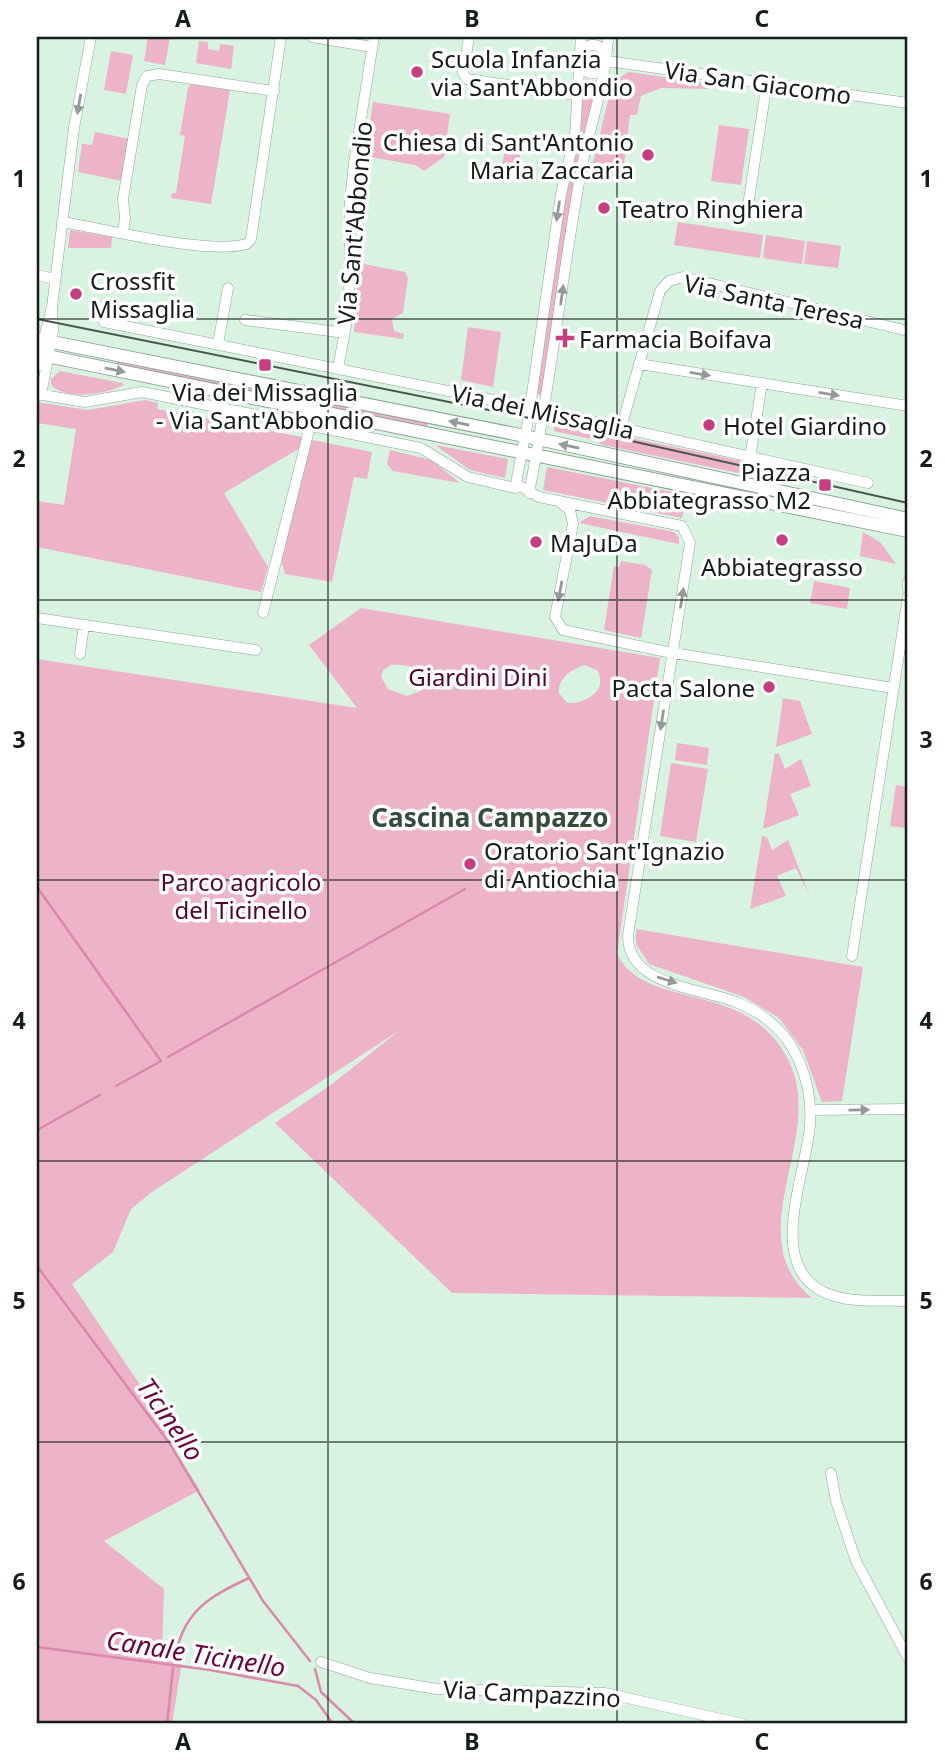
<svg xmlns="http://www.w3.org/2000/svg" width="945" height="1761" viewBox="0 0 945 1761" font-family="'Noto Sans',sans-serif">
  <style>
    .green { fill: #edb3c9; fill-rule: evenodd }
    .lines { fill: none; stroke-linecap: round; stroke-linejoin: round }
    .stream { stroke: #db88aa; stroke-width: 2.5 }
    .minor-casing { stroke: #8ca593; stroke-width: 11 }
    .major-casing { stroke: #8ca593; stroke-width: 14 }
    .minor { stroke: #fff; stroke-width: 10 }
    .major { stroke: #fff; stroke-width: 12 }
    .tram { stroke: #49564d; stroke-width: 2 }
    .oneway { fill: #959997 }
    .grid { fill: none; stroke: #141d17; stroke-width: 2; stroke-opacity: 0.55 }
    .poi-dot { fill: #c53f80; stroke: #fff; stroke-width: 2.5 }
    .labels { text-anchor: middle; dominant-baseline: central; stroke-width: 7; stroke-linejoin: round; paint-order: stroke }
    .poi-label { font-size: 24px; fill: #141d17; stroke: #fff; text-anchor: start }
    .street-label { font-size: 24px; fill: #141d17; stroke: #fff }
    .park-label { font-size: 24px; fill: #50052e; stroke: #fff }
    .neighbourhood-label { font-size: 26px; font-weight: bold; fill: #354c3c; stroke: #fff }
    .water-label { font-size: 26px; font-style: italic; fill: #6b053f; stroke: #fff }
    .neatline { fill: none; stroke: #141d17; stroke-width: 2.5 }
    .grid-label { font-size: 23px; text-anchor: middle; font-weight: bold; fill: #141d17 }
  </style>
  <rect width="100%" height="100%" fill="#d9f3e1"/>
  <path class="green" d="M148,37h22l-5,28 -21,-4z
    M199,41l9,1v7l11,2 1,-7 14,2 -3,23 -35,-6z
    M111,51l22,4 -7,39 -22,-4z
    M629,72l82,12 -2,5 -48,-1 -20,8 -4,19h-7l-8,66 -20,-7 -13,4 22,-89 4,-9z
    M582,78l17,3 -20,70 -37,244 -6,-1 28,-189 15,-65z
    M191,84l39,6 -19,114 -40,-6 1,-5h4l9,-57 -5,-1 8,-47z
    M373,102l77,12 -6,43 -20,14 -9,-6 -44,-8 -5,-8z
    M719,125l30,4 -8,56 -30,-4z
    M95,132l35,7 -8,42 -44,-9 4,-28 10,1z
    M507,135l16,2 -5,33 -16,-3z
    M678,222l85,13 -3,23 -86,-13z
    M70,230l42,7 -1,11h-43z
    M766,235l39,6 -3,23 -39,-6z
    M807,241l34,5 -3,22 -34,-4z
    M359,263l46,9 3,6 -5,35 -11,6 2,12 10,3 -1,5 -49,-7z
    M468,327l33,5 -8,55 -32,-7z
    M71,355l44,9 4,-3 309,61 -1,5z
    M60,371l62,12 2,2c-19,9 -56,16 -73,0v-6z
    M145,400l13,3 -1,6 145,28 -2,11 -76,45 44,74 -7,25 -224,-45v-46l27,4 12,-76 -39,-6v-21l51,8z
    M555,422l244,51 -3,12 -193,-40 -12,-6 -37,-8z
    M312,440l60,12 -5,27 -13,-2 -22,105 -47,-8 -4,-14z
    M435,445l73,14 -3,19 -35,-8z
    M390,450l41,10 29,23 -67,-12 -6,-7z
    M547,467l140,28 -5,23 -139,-28z
    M590,516l84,16 5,5v7l-100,-21z
    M863,532l17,10 16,22 -36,-8z
    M621,561l24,4 7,5 -11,68 -37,-8 10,-64 5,1z
    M814,581l36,7 -3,21 -37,-6z
    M361,608l299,50 -43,296c30,60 135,22 174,112 32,76 -53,171 21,232l-360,-5 -177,-170 57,-39 68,-54 -248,162 -21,17 -18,43 -41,32 106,157 -7,5 29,44 -96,51 60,48 -2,64 20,9 -10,62h-135v-1065l320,49 -48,-63zM391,665c14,-1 29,1 34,15l-2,10 -16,6 -19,-7 -7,-12 2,-7zM584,665l13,5c12,21 -12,34 -30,33l-8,-10c-1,-15 12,-23 25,-28z
    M783,698l17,3 12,33 -36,13z
    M677,743l32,5 -2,17 -32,-5z
    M775,753l4,1 6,15 16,-10 10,27 -21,8 9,21 -33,13h-3z
    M671,763l37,6 -12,73 -36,-6z
    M896,785l12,2 -1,41 -17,-2z
    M762,836l5,1 5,13 16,-10 22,57 -14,-29 -19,8 9,20 -36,13z
    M636,929l227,38 -21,134 -20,1 -19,-52 -24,-32 -35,-21 -95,-33 -13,-20z"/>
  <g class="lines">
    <path class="stream" d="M37,887l124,174 -45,25
      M168,1057l297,-168
      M37,1130l63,-35
      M37,1266l133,178 93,157 47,60
      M37,1647l173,23 88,16 18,14 17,24
      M174,1662c8,-49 32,-64 75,-84
      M315,1669l6,23 34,32
      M167,1724l6,-56"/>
    <g class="minor-casing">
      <path id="minor" d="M312,37l60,10
        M469,37l-6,36 4,6 109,16
        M579 59a14 14 0 1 1 28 0a14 14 0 1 1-28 0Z
        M607,61l301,42
        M747,212l20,-130
        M62,222c44,7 145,33 185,22l4,-5 30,-202
        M123,232l2,-14 -2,-19 19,-114 5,-9 12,-2 115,17
        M37,275l18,4
        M245,320l93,12
        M104,322l419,84 345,77
        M218,344l10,-56
        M639,364l269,42
        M37,366l15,-59 22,-179 17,-91
        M338,368l11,-58 1,-109 4,-38 20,-126
        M37,394l48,8 57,-10 279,56 47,29 47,11 5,-2 19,11 143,29 8,17 -62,392c-1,51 73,53 108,67 22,9 41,22 54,42 15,23 22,53 20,81 -4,52 -49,149 24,171 23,7 51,4 74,5
        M41,395l12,-64 -1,-24
        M621,428l39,-137 9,-10 14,-4 225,54
        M750,458l12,-75
        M515,488l13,-67 33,-227 14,-59 6,-98
        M529,493c21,-105 32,-211 51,-316 8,-47 26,-92 28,-140
        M561,503l9,7 3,14 -18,93 8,13 104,22 226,36
        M908,582v7
        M263,613l47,-187
        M37,618l219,32
        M80,654l4,-29
        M852,956l56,-360
        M810,1110l98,-1
        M831,1473l5,28 20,60 52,97
        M321,1662l49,16 67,11 168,4 138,31"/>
    </g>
    <g class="major-casing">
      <path id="major" d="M37,339l478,95 393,85
        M37,354l871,177"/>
    </g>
    <use href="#minor" class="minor"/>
    <use href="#major" class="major"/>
    <path class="tram" d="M37,319l492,99 379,85"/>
  </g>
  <defs><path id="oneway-solid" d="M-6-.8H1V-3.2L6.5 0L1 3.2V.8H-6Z" transform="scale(1.75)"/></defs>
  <g class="oneway">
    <use href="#oneway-solid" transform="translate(79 104) rotate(100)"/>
    <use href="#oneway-solid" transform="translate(558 211) rotate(99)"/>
    <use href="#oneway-solid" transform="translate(562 295) rotate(-82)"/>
    <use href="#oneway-solid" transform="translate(115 370) rotate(11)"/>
    <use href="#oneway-solid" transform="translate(700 374) rotate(9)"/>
    <use href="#oneway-solid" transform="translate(829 394) rotate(9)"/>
    <use href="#oneway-solid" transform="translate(459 423) rotate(-168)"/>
    <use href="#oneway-solid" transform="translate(569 446) rotate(-168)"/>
    <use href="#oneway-solid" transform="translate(560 591) rotate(101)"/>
    <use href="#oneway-solid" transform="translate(682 598) rotate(-81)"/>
    <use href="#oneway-solid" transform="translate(662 720) rotate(99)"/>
    <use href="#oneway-solid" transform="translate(667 980) rotate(17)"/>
    <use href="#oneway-solid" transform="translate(859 1110) rotate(-1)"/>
  </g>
  <path class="grid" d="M328,37v1687M617,37v1687M37,319h871M37,600h871M37,880h871M37,1161h871M37,1442h871"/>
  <g class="poi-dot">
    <circle cx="417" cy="72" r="7"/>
    <circle cx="648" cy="155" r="7"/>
    <circle cx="604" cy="208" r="7"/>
    <circle cx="76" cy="294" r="7"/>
    <path d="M561.5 327.5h7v7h7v7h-7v7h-7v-7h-7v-7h7z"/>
    <rect x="258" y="358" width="14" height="14" rx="3.5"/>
    <circle cx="709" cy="425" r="7"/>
    <rect x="818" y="478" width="14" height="14" rx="3.5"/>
    <circle cx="782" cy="540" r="7"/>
    <circle cx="536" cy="542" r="7"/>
    <circle cx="769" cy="687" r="7"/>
    <circle cx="470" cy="864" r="7"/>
  </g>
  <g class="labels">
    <g class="poi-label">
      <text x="431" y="58">Scuola Infanzia<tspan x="431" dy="28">via Sant'Abbondio</tspan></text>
      <text x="634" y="141" text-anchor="end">Chiesa di Sant'Antonio<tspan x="634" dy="28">Maria Zaccaria</tspan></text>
      <text x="618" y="208">Teatro Ringhiera</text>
      <text x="90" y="280">Crossfit<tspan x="90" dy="28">Missaglia</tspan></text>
      <text x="579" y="338">Farmacia Boifava</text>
      <text x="265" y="391" text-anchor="middle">Via dei Missaglia<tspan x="265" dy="28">- Via Sant'Abbondio</tspan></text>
      <text x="723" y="425">Hotel Giardino</text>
      <text x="811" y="471" text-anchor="end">Piazza<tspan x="811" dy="28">Abbiategrasso M2</tspan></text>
      <text x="550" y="542">MaJuDa</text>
      <text x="782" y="566" text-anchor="middle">Abbiategrasso</text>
      <text x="755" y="687" text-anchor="end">Pacta Salone</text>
      <text x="484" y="850">Oratorio Sant'Ignazio<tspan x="484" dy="28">di Antiochia</tspan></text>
    </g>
    <g class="street-label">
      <text transform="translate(758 82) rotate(8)">Via San Giacomo</text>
      <text transform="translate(354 223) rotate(-85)">Via Sant'Abbondio</text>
      <text transform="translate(774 301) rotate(12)">Via Santa Teresa</text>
      <text transform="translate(543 411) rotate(12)">Via dei Missaglia</text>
      <text transform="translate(532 1693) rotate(3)">Via Campazzino</text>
    </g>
    <g class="park-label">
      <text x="478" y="676">Giardini Dini</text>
      <text x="241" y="881">Parco agricolo<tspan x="241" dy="28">del Ticinello</tspan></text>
    </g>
    <g class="neighbourhood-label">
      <text x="490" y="817">Cascina Campazzo</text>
    </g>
    <g class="water-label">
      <text transform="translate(171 1419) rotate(55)">Ticinello</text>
      <text transform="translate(196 1653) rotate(9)">Canale Ticinello</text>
    </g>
  </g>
  <rect width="945" height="1761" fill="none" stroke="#ffffff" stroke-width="77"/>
  <rect x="38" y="38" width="868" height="1684" class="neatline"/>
  <g class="grid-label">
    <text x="183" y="27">A</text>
    <text x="472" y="27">B</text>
    <text x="762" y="27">C</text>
    <text x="19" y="187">1</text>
    <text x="926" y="187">1</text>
    <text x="19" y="467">2</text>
    <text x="926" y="467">2</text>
    <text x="19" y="748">3</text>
    <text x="926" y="748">3</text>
    <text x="19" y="1029">4</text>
    <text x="926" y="1029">4</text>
    <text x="19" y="1309">5</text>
    <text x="926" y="1309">5</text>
    <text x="19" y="1590">6</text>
    <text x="926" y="1590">6</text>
    <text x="183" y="1750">A</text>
    <text x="472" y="1750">B</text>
    <text x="762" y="1750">C</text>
  </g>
</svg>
